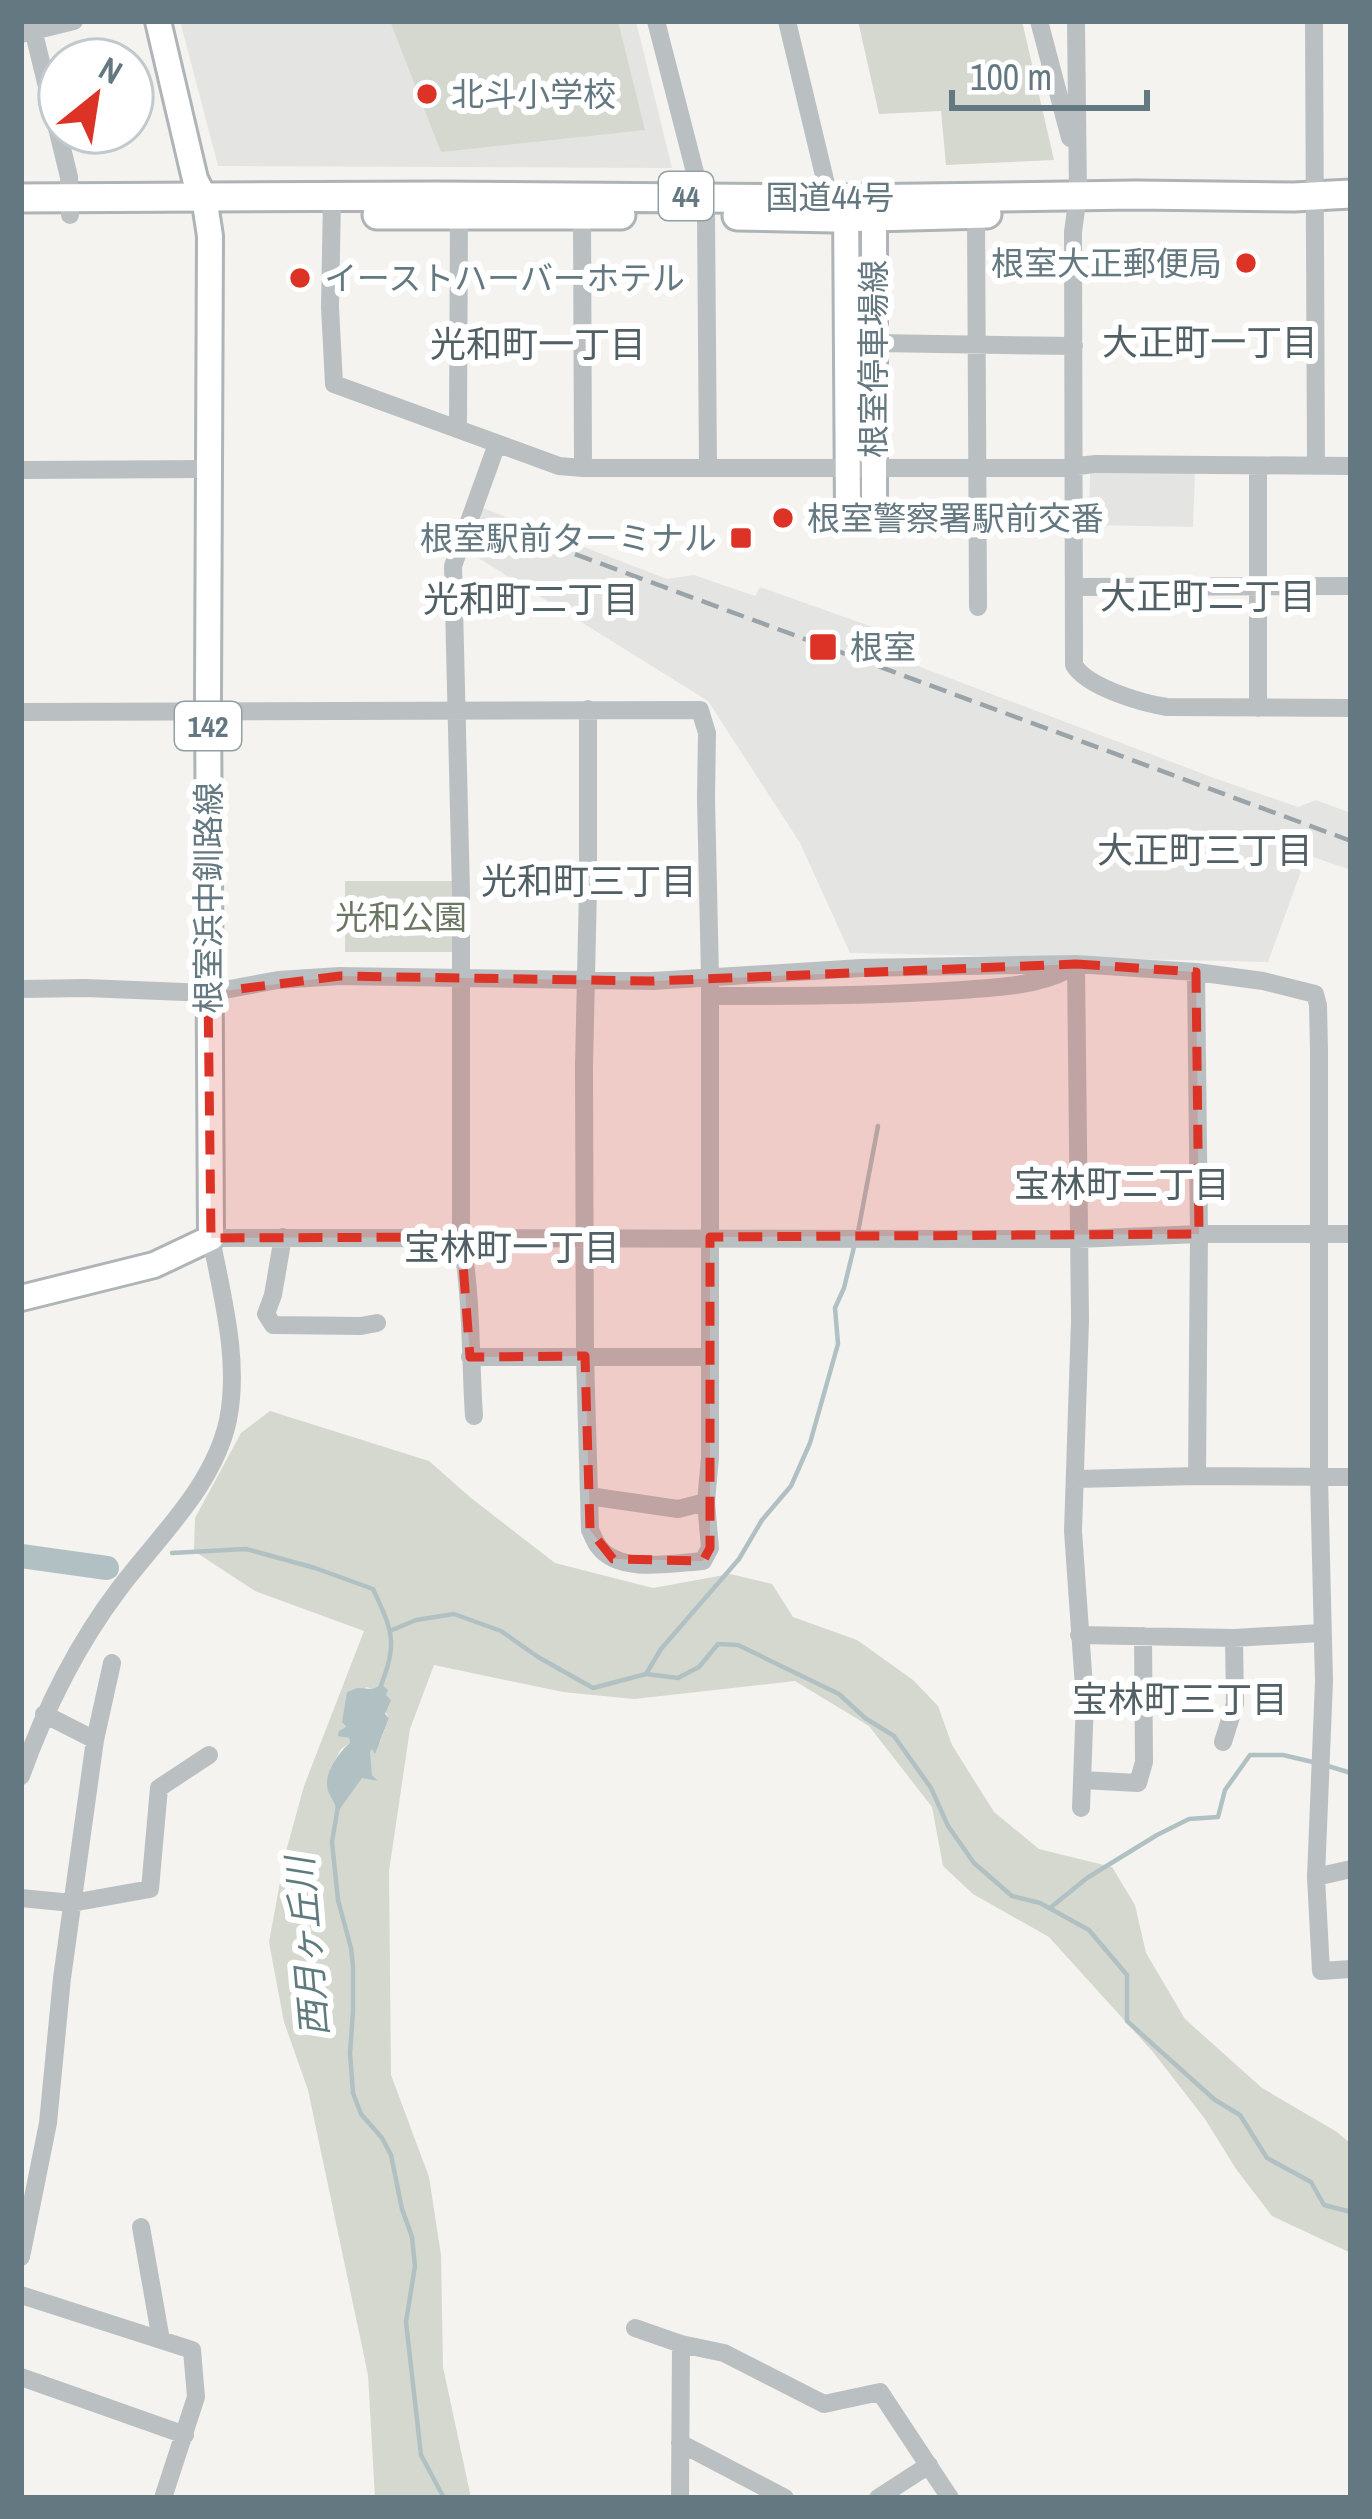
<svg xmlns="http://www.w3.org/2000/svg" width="1372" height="2519" viewBox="0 0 1372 2519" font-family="'Archivo Narrow','Noto Sans JP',sans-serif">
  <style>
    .built { fill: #e4e5e3 }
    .green { fill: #d4d8cf; fill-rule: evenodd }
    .water { fill: #b1c1c3 }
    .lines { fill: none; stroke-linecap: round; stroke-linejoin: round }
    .stream { stroke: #b1c1c3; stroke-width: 4.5 }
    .river { stroke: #b1c1c3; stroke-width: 24 }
    .major-casing { stroke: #aeb4b7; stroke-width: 30 }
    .highway-casing { stroke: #aeb3b5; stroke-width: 33 }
    .minor { stroke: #bac0c2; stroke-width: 18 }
    .major { stroke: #fff; stroke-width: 24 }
    .highway { stroke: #fff; stroke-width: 27 }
    .rail { stroke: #9aa3a7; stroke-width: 4.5; stroke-dasharray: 18 9; stroke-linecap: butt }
    .marked { fill: #dd3326; fill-opacity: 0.2; stroke: #dd3326; stroke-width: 9; stroke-dasharray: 24 15; stroke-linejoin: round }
    .poi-dot { fill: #dd3326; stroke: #fff; stroke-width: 4.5 }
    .labels { text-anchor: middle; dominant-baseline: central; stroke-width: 12; stroke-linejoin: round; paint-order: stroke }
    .shield { fill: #fff; stroke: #92a0a6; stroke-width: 3 }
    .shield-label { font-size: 30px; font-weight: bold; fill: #637880 }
    .poi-label { font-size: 33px; fill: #637880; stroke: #fff; text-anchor: start }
    .street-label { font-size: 33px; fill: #637880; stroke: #fff }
    .park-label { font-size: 33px; fill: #6a7762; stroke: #fff }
    .neighbourhood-label { font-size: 36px; fill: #516065; stroke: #fff }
    .water-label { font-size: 36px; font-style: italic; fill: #5f7b7e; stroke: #fff }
  </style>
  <rect width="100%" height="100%" fill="#f4f3ef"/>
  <path class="built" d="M180,21h456l36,147 -454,-2z
    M1195,472l-2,55 -104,-2 1,-51z
    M483,508l184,71 27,-4 61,21 5,-9 121,43 -3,21 336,127 84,29 18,-7 35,13v57l-44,-15 -39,107 -418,-9 -50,-110 -92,-142 -241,-150z"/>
  <path class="green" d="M390,21h228l27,109 -204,22z
    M858,21h164l32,139 -108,5 -5,-54 -62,3z
    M345,881h109l2,71h-111z
    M270,1411l159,50 42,37 84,65 98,25 77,-14 42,10 21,33 64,23 56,40 25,26 14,39 42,67 45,37 73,18 23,38 11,48 39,66 77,69 75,44 14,12v109l-79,-37 -36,-47 -31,-50 -52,-67 -104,-115 -76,-43 -30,-28 -11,-59 -63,-81 -74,-45 -161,18 -71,-7 -129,-27 -24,64 -21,142 2,204 38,102 12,78 2,112 28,131h-96l-7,-123 -60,-285 -24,-68 -15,-80 16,-87 19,-69 60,-155 -109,-40 -61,-40 1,-33 46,-85zM366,1687l6,2 17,29 -9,24 -11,10 3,23 3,5 -13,-3 -24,34 -8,-42 11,-20 9,-6 -1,-5 -4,-1 1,-10 -4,-5 2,-7z"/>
  <path class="water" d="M382,1685l6,5 -2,5 5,5 -6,14 4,4 -14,36 -3,-5 -2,3 2,23 6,6 -16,-3 -25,35c-1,-12 -9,-16 -10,-28 -1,-15 13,-34 23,-42l-1,-5 -11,-2 1,-5 7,-4 -4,-5 5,-30 10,-4 15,1z"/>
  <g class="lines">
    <path class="stream" d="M858,1232l20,-106
      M172,1553l74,-4 69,19 58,21c20,43 25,53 7,99
      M392,1630l24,-10 38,-6 47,17 37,26 55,31 53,-14 32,4 21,-11 19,-23 20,1 101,49 26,24 29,18 37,52 17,38 26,37 38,33 28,7 49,27 38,45v46l88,79 25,15 27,43 44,24 13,23 27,7
      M646,1674l15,-25 78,-90 23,-39 29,-34 19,-43 28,-99 -3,-36 9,-20 11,-45
      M1328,1766l23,7
      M338,1806l-6,36 6,58 13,48 2,18v46l-3,41 3,40 8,21 21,24 9,17 11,54 10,28 3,29 -9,56 15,133 23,43
      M1050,1908l37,-30 70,-43 32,-16 29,-2 7,-27 25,-35h33l34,8"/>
    <path class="river" d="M21,1556l86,12"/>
    <g class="major-casing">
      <path id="major" d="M846,199l2,315
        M874,521v-321
        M21,1298l133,-33 57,-27 -3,-542 2,-460 -6,-39 -9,-18 -37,-158"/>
    </g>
    <g class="highway-casing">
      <path id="highway" d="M21,198l414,-2 411,3 290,-4 158,2 57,-3
        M377,215h244
        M737,216l97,2 153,-4"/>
    </g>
    <path class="minor" d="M31,21l38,156 1,38
      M656,21l50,194 2,253
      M787,21l45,188
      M1039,21l31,117
      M1076,21l2,174 -5,37 1,433c13,22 67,38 93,42l184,1
      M1314,21l2,445
      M21,34l53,-13
      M332,198l-2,109 4,77 225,82 24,2h475l38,-4 255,2
      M976,214l2,393
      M582,215l1,253
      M874,343l200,3
      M458,429l1,-214
      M1258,466v242
      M21,470l187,-1
      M1074,587l277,-1
      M21,712l679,-2 7,23 -1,65 4,179v481l-4,44 4,46 -7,13c-29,2 -84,13 -104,-14 -4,-5 -6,-11 -9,-17l-5,-174 -1,-291 4,-176v-180
      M1076,964l4,356 -7,211 12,170 -4,107
      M1196,972l3,262 -2,242
      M21,989l65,-1 122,5 70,-13 62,-4 313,5 208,-13 215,-4 120,8 67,9 52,13 3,11 1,45v427l5,204 -8,196 5,94 30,-2
      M710,996c79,0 158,0 236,-5 38,-3 87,-3 121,-21
      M283,1237l-10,58 -7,19 7,11 88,1 16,-3
      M470,1357h240
      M474,1416c-4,-60 -2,-121 -13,-179v-345l-8,-326 44,-122
      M1076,1479l121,-3 154,1
      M589,1496l89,13 28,-7
      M1079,1635l155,3 87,-5
      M95,1740l17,-77
      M1223,1742l12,-38 -1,-66
      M21,1776c24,-67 55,-130 98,-187 39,-52 95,-103 109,-169 12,-60 -6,-124 -17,-182l866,1 122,-5h152
      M1082,1780l56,3 6,-21 -1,-126
      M1316,1877l35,-8
      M21,1898l51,5 78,-14 9,-101 50,-33
      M141,2227l20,113
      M21,2257l27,-134 14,-145 33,-238 -51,-26
      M21,2295l171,55 4,47 -33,101
      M635,2328l46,16
      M21,2377l164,58
      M680,2443l105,55
      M680,2498l1,-154 43,9 100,51 56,-12 70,106
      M878,2498l51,-33"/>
    <use href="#major" class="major"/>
    <use href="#highway" class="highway"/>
    <path class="rail" d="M499,526l852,315"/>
  </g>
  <path class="marked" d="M1076,964l120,8 3,262 -489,3v311l-7,13 -90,-2 -23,-29 -5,-174 -115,1 -9,-120 -250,1 -3,-245 132,-17 313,5z"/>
  <g class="poi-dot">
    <circle cx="427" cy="94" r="12"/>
    <circle cx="1246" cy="263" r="12"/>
    <circle cx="300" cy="278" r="12"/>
    <circle cx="783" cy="518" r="12"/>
    <rect x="729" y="526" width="24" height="24" rx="6"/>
    <rect x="808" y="632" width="30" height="30" rx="6"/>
  </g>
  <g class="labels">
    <g class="shield">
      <rect x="659" y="172" width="54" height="48" rx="9"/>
      <rect x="175" y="702" width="66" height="48" rx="9"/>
    </g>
    <g class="shield-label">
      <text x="686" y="196">44</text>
      <text x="208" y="726">142</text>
    </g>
    <g class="poi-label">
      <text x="451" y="94">北斗小学校</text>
      <text x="1222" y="263" text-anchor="end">根室大正郵便局</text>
      <text x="324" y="278">イーストハーバーホテル</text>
      <text x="807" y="518">根室警察署駅前交番</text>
      <text x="717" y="538" text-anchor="end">根室駅前ターミナル</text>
      <text x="850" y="647">根室</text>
    </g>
    <g class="street-label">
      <text x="830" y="197">国道44号</text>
      <text transform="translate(873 359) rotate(-90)">根室停車場線</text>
      <text transform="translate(208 898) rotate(-90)">根室浜中釧路線</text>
    </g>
    <g class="park-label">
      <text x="401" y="917">光和公園</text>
    </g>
    <g class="neighbourhood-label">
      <text x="1210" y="342">大正町一丁目</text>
      <text x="538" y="344">光和町一丁目</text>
      <text x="1208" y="596">大正町二丁目</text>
      <text x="531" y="599">光和町二丁目</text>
      <text x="1205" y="850">大正町三丁目</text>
      <text x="589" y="881">光和町三丁目</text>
      <text x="1122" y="1184">宝林町二丁目</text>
      <text x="512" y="1247">宝林町一丁目</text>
      <text x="1180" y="1699">宝林町三丁目</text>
    </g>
    <g class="water-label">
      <text transform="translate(307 1947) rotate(-95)">西月ヶ丘川</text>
    </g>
  </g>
  <rect width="1372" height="2519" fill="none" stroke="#637880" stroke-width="48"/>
  <g transform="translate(96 96) rotate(30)"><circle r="57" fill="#ffffff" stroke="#c1c9cc" stroke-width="3"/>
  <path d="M0-9L21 45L0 30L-21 45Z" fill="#dd3326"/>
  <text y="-18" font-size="33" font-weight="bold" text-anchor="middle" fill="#637880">N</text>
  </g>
  <path d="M952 90v18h195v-18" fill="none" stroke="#637880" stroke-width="6"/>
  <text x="970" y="90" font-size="36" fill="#637880" stroke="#ffffff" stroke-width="9" paint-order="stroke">100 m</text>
</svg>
